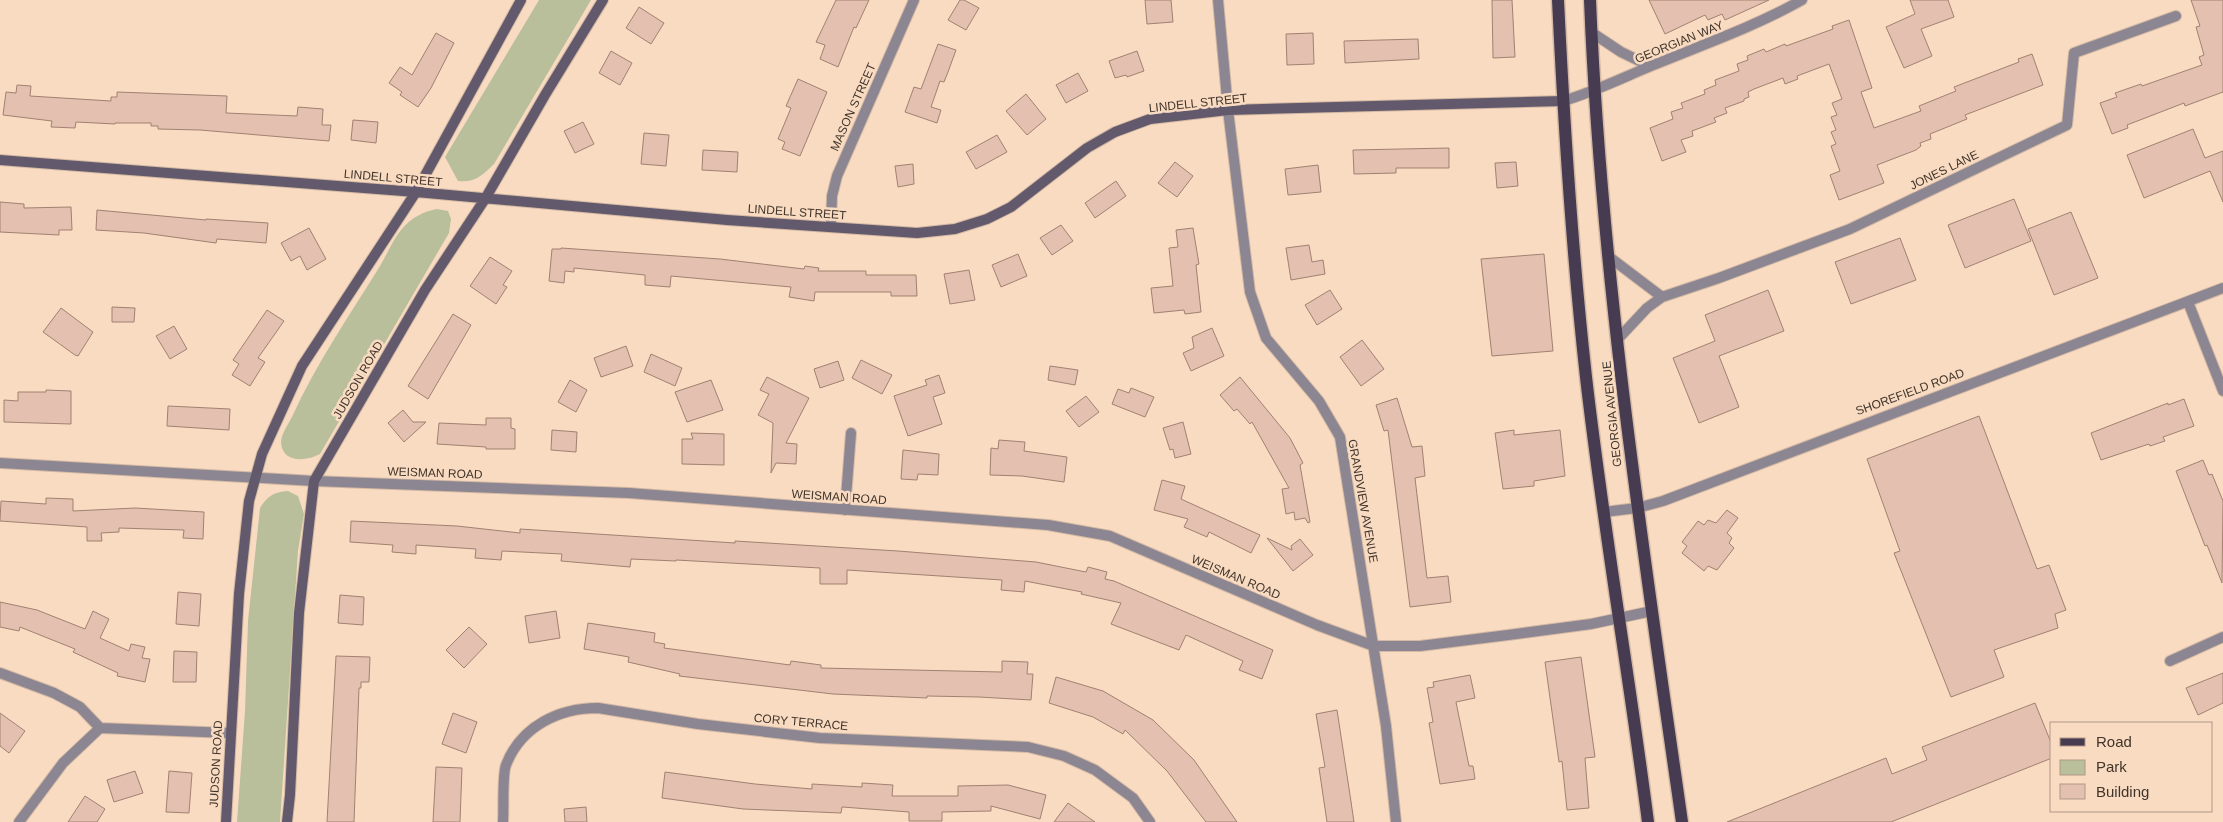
<svg xmlns="http://www.w3.org/2000/svg" width="2223" height="822" viewBox="0 0 2223 822" font-family="Arial,sans-serif">
  <style>
    .green { fill: #babf9b }
    .building { fill: #e3c0af; stroke: #a18171 }
    .lines { fill: none; stroke-linecap: round; stroke-linejoin: round }
    .street-casing { stroke: #d4baa4; stroke-width: 12 }
    .secondary-casing { stroke: #d4baa4; stroke-width: 12 }
    .primary-casing { stroke: #d4baa4; stroke-width: 15 }
    .street { stroke: #8c8592; stroke-width: 10 }
    .secondary { stroke: #63596c; stroke-width: 10 }
    .primary { stroke: #473b51; stroke-width: 12 }
    .labels { text-anchor: middle; dominant-baseline: central; stroke-width: 5; stroke-linejoin: round; paint-order: stroke }
    .street-label { font-size: 12px; fill: #41352b; stroke: #f9dbc2 }
  </style>
  <rect width="100%" height="100%" fill="#f9dbc2"/>
  <path class="green" d="M539,0h52l-97,164c-11,11 -19,19 -36,17l-13,-24z
    M437,209l11,2 3,8 -2,14 -129,221c-13,7 -38,10 -39,-12 0,-7 7,-18 11,-25 24,-53 57,-101 88,-151 7,-12 13,-26 21,-36 10,-12 21,-18 36,-21z
    M288,491l10,5 6,18 -6,37 -18,271h-43l8,-111 3,-90 12,-113c8,-12 13,-16 28,-17z"/>
  <path class="building" d="M836,0h33l-13,28 -2,-1 -16,40 -18,-8 5,-14 -9,-3z
    M960,0h4l15,8 -13,22 -18,-10z
    M1145,0h26l2,22 -26,2z
    M1492,0h20l3,57 -22,1z
    M1649,0h120l-44,20 -3,-6 -14,6 -3,-5 -40,19z
    M1910,0h38l6,17 -33,12 11,27 -28,12 -18,-41 29,-13z
    M2191,0h32v92l-38,14 -1,-3 -57,22 1,3 -16,6 -12,-31 17,-6 -2,-4 26,-9 1,2 60,-21 -3,-8 5,-2 -8,-28 4,-1z
    M639,7l25,16 -13,21 -25,-16z
    M1849,20l23,68 -11,4 13,36 47,-17 -2,-5 37,-15 -2,-4 65,-25 -1,-3 14,-5 11,31 -78,30 2,4 -37,15 1,5 -11,4 1,3 -5,4 -39,15 7,18 -45,17 -9,-25 10,-4 -9,-25 5,-2 -5,-12 5,-2 -5,-13 6,-2 -5,-12 10,-4 -13,-35 -32,12 1,3 -13,5 -2,-6 -29,11 -6,3 1,5 -5,2v2l-19,7 2,5 -13,5 2,4 -24,9 1,5 -12,4 5,12 -24,9 -12,-33 23,-9 -2,-7 12,-4 -2,-5 24,-9 -1,-4 12,-5 -1,-5 24,-9 -2,-7 11,-4 -1,-4 17,-7 2,3 19,-8 1,2 47,-17 -1,-3z
    M436,33l18,10 -23,45 -13,19 -18,-12 2,-3 -13,-9 11,-16 12,8z
    M1313,33l1,31 -27,1 -1,-31z
    M1418,39l1,20 -74,4 -1,-22z
    M938,44l18,6 -8,22 -4,10 -4,-1 -9,26 10,3 -4,13 -32,-11 9,-25 7,2z
    M611,51l21,12 -12,22 -21,-12z
    M1137,51l7,20 -17,6 -1,-2 -11,3 -6,-17z
    M1078,73l10,18 -22,12 -10,-18z
    M798,79l29,13 -27,64 -18,-7 3,-7 -7,-3 13,-31 -5,-2z
    M17,85l14,1 -1,10 81,5v-4h6v-5l110,4 -1,17 71,3 1,-9 25,2 -1,16h9l-2,16 -129,-11 -42,-1v-3h-7v-3h-36v1l-39,-2 -1,6 -24,-1 1,-6 -49,-6 3,-23 10,1z
    M1026,94l20,25 -19,16 -21,-24z
    M353,120l25,2 -2,21 -25,-3z
    M583,122l11,22 -19,9 -11,-22z
    M2193,129l12,29 18,-7v51l-13,-31 -66,27 -17,-43z
    M644,133l25,2 -3,31 -25,-2z
    M997,135l10,17 -31,17 -10,-17z
    M1449,148v20h-53v5l-42,1 -1,-24z
    M703,150l35,2 -1,20 -35,-2z
    M1175,162l18,14 -16,21 -19,-14z
    M1516,162l2,24 -21,2 -2,-25z
    M913,164l1,20 -16,3 -3,-21z
    M1318,165l3,27 -33,3 -3,-26z
    M1116,181l10,15 -31,22 -10,-15z
    M2014,199l17,42 -66,27 -17,-43z
    M0,202l24,2v4l47,-1 1,23h-13v5l-59,-3z
    M97,210l109,10v-1l62,4 -2,20 -49,-4 -1,4 -72,-10 -48,-3z
    M2071,212l27,66 -44,17 -26,-66z
    M1061,225l12,16 -21,14 -12,-17z
    M309,228l17,31 -19,11 -7,-14 -9,5 -10,-18z
    M1193,228l6,36 -3,1 5,47 -16,2 -1,-4 -30,3 -3,-25 22,-2 -4,-38 9,-1 -2,-17z
    M1900,238l16,42 -65,24 -16,-42z
    M1309,245l3,17 11,-2 2,14 -34,6 -5,-32z
    M561,248l159,11 84,10 1,-3 14,2 -1,3h48v4h50l1,21h-26v-4h-76l-1,9 -25,-4 2,-10 -120,-11 -1,11 -25,-2v-10l-71,-7v4l-9,-1 -1,12 -15,-2 3,-32h9z
    M1018,254l9,22 -26,11 -9,-22z
    M1544,254l9,97 -61,5 -11,-97z
    M490,257l22,14 -9,14 4,2 -11,17 -26,-18z
    M969,270l6,30 -25,4 -6,-30z
    M1330,290l12,19 -25,16 -12,-20z
    M1768,290l16,41 -65,25 20,51 -40,16 -26,-65 42,-17 -10,-26z
    M112,307l23,1 -1,14h-22z
    M61,308l32,24 -15,24 -3,-1 -32,-23z
    M267,310l17,11 -26,37 7,4 -15,24 -18,-11 7,-11 -6,-4z
    M453,314l18,11 -43,74 -20,-13z
    M174,326l13,23 -17,10 -14,-23z
    M1212,328l12,28 -33,15 -8,-18 11,-5 -2,-11z
    M1362,340l22,29 -23,17 -21,-29z
    M626,346l7,20 -32,11 -7,-19z
    M651,354l31,14 -7,18 -31,-14z
    M861,360l31,15 -10,19 -30,-16z
    M838,361l6,19 -24,8 -6,-19z
    M1050,366l28,4 -3,15 -27,-5z
    M939,375l6,18 -12,4 9,27 -34,12 -14,-40 33,-11 -2,-5z
    M767,377l42,21 -23,45 11,1 -1,20 -20,-1 -5,10 2,-50 -15,-8 11,-21 -9,-4z
    M1240,377l50,61 13,25 -3,2 10,57 -2,1 -3,-5 -10,2 -1,-8 -8,2 -4,-25 7,-1 -37,-66 -2,2 -13,-15 -3,2 -14,-16z
    M570,380l17,10 -11,22 -18,-10z
    M711,380l12,30 -36,12 -12,-30z
    M1131,388l23,9 -9,20 -33,-13 6,-15 11,4z
    M46,390l25,1v33l-67,-2v-22l14,1v-9h28z
    M1086,396l13,16 -20,15 -13,-16z
    M1397,398l15,49 10,-1 3,30 -10,2 12,100 21,-2 3,26 -41,5 -22,-177 -4,1 -8,-26z
    M2184,399l10,27 -31,11 2,4 -15,5 -1,-2 -48,16 -10,-27 77,-30v2z
    M168,406l62,3 -1,21 -62,-4z
    M403,410l10,12h13l-22,20 -16,-19z
    M1979,416l58,153 12,-4 17,45 -11,4 3,14 -64,22 10,27 -53,20 -57,-144 6,-2 -33,-92z
    M486,418h25v10l4,1v20h-29v-2l-49,-3 2,-21 47,2z
    M1183,422l8,32 -16,4 -2,-9 -3,1 -7,-22z
    M552,430l25,2 -1,20 -25,-2z
    M1514,430v5l46,-5 5,46 -31,5v5l-31,3 -8,-56z
    M691,433l33,1v31l-42,-1v-25h11z
    M999,440l26,2 -1,9 43,6 -3,25 -42,-6 -32,-1 1,-27 7,1z
    M903,450l36,4 -1,21 -20,-1 -1,6 -16,-1z
    M2203,460l6,15 3,-1 11,27 -1,82 -15,-38 -2,1 -29,-75z
    M1162,480l23,6 -4,13 79,36 -9,18 -42,-21 -2,5 -23,-10 4,-8 -34,-9z
    M46,498l27,1v12l62,-3 69,4 -1,27 -20,-1 1,-8 -65,-2v4l-18,1 1,8h-15v-14l-87,-6 1,-20 45,3z
    M1727,510l11,8 -11,15 5,5 -3,5 5,5 -17,22 -9,-4 -4,5 -22,-18 5,-7 -5,-4 16,-21 6,4 4,-5 8,3z
    M351,521l106,5 63,7v-4l215,14v-2l163,10 138,11 50,10 2,-5 19,5 -2,7 9,2 159,69 -11,29 -23,-9 4,-9 -57,-26 -7,15 -68,-26 10,-21 -40,-9 1,-2 -57,-11 -1,11 -23,-2 1,-10 -155,-10v14h-27v-16l-144,-8v1l-45,-2 -1,8 -69,-6 1,-7 -60,-3 -1,9 -26,-2 1,-9 -60,-4v9l-24,-2 1,-7 -43,-3z
    M1267,538l25,12 -1,-4 9,-7 13,16 -20,16z
    M178,592l23,2 -2,32 -23,-2z
    M340,595l24,2 -1,28 -25,-2z
    M0,602l37,8 48,19 8,-18 16,8 -9,19 29,13 2,-7 14,3 -3,11 8,1 -5,23 -28,-6 1,-3 -45,-21 2,-3 -55,-22 -1,4 -19,-4z
    M556,611l4,27 -31,5 -4,-27z
    M588,623l67,10 -1,9 11,2 -1,4 126,17 1,-4 30,4v3l181,4v-11l26,1 -1,12h6l-2,26 -52,-3 -52,-1v2l-94,-4 -154,-18 1,-2 -52,-12 1,-5 -45,-8z
    M469,627l18,17 -23,24 -18,-18z
    M174,651l23,1 -1,30h-23z
    M336,656l34,1 -1,25h-8v6h-2l-5,134h-27z
    M1581,657l14,100 -10,1 4,50 -22,2 -5,-49 -3,1 -14,-100z
    M2223,673v30l-25,12 -12,-27z
    M1470,675l5,23 -19,4 13,64h4l2,13 -35,5 -11,-61 4,-1 -6,-34 7,-1 -1,-5z
    M1056,677l47,14 50,29 41,40 43,62h-31l-39,-51 -42,-41 -2,4 -30,-17 -44,-14z
    M2035,703l17,42v13l-161,64h-164l159,-64 6,16 35,-14 -5,-13z
    M1337,710l13,85 4,27h-27l-8,-54 6,-1 -9,-53z
    M0,713l25,18 -16,22 -9,-7z
    M453,713l24,9 -11,31 -24,-9z
    M436,767l26,1 -2,54h-27z
    M135,771l8,22 -29,9 -7,-22z
    M169,771l23,2 -3,40 -23,-1z
    M665,772l90,12 57,5v-5l50,3v-4l31,2 -1,11h66v-10l50,-1 38,10 -6,24 -49,-13v5l-49,1v9h-33v-9l-67,-5 -1,6 -98,-4 -81,-11z
    M85,796l20,13 -8,13h-29z
    M1068,803l27,19h-41z
    M586,807l1,15h-22l-1,-13z"/>
  <g class="lines">
    <g class="street-casing">
      <path id="street" d="M1218,0l10,110 22,182 16,46 53,63 21,36 46,289 10,96
        M1591,32l30,20 29,14
        M1563,101c31,-9 59,-23 88,-35 51,-21 103,-39 151,-66
        M831,227l1,-31 5,-20 77,-176
        M1608,256l54,41 -15,11 -30,32
        M1662,297l57,-19 131,-49 217,-104 7,-72 102,-37
        M2188,302l35,89
        M0,463l314,18 315,12 419,32 62,11 207,89 57,21h46l88,-11 83,-11 61,-13
        M845,510l6,-77
        M1604,512l33,-4 26,-7 560,-213
        M2170,661l53,-24
        M0,673l54,20 26,14 20,21 130,5
        M19,822l44,-59 37,-35
        M503,822c1,-13 -1,-47 3,-57 15,-39 53,-57 92,-57l100,16 122,14 208,9 36,9 31,14 38,28 17,24"/>
    </g>
    <g class="secondary-casing">
      <path id="secondary" d="M0,160l416,32 311,28 190,13 38,-4 32,-10 24,-12 76,-59 28,-16 35,-13 78,-9 335,-9
        M226,822l13,-228 10,-93 13,-47 40,-88 114,-174 105,-192
        M287,822l3,-27 9,-182 15,-132 111,-191 60,-91 60,-104 58,-95"/>
    </g>
    <g class="primary-casing">
      <path id="primary" d="M1558,0c6,126 14,252 28,377 17,149 43,297 62,445
        M1590,0c11,276 53,549 92,822"/>
    </g>
    <use href="#street" class="street"/>
    <use href="#secondary" class="secondary"/>
    <use href="#primary" class="primary"/>
  </g>
  <g class="labels">
    <g class="street-label">
      <text transform="translate(1679 42) rotate(-22)">GEORGIAN WAY</text>
      <text transform="translate(1198 103) rotate(-6)">LINDELL STREET</text>
      <text transform="translate(853 107) rotate(-66)">MASON STREET</text>
      <text transform="translate(1944 170) rotate(-26)">JONES LANE</text>
      <text transform="translate(393 178) rotate(5)">LINDELL STREET</text>
      <text transform="translate(797 212) rotate(4)">LINDELL STREET</text>
      <text transform="translate(358 380) rotate(-60)">JUDSON ROAD</text>
      <text transform="translate(1910 392) rotate(-20)">SHOREFIELD ROAD</text>
      <text transform="translate(1612 414) rotate(-96)">GEORGIA AVENUE</text>
      <text transform="translate(435 473) rotate(2)">WEISMAN ROAD</text>
      <text transform="translate(839 497) rotate(4)">WEISMAN ROAD</text>
      <text transform="translate(1363 501) rotate(80)">GRANDVIEW AVENUE</text>
      <text transform="translate(1236 577) rotate(23)">WEISMAN ROAD</text>
      <text transform="translate(801 722) rotate(5)">CORY TERRACE</text>
      <text transform="translate(216 764) rotate(-87)">JUDSON ROAD</text>
    </g>
  </g>
  <rect x="2050" y="722" width="162" height="90" fill="#f9dbc2" stroke="#af9986"/>
  <rect x="2060" y="738" width="25" height="8" fill="#473b51" stroke="#af9986"/>
  <text x="2096" y="747" font-size="15" fill="#41352b">Road</text>
  <rect x="2060" y="760" width="25" height="15" fill="#babf9b" stroke="#af9986"/>
  <text x="2096" y="772" font-size="15" fill="#41352b">Park</text>
  <rect x="2060" y="784" width="25" height="15" fill="#e3c0af" stroke="#af9986"/>
  <text x="2096" y="797" font-size="15" fill="#41352b">Building</text>
</svg>
